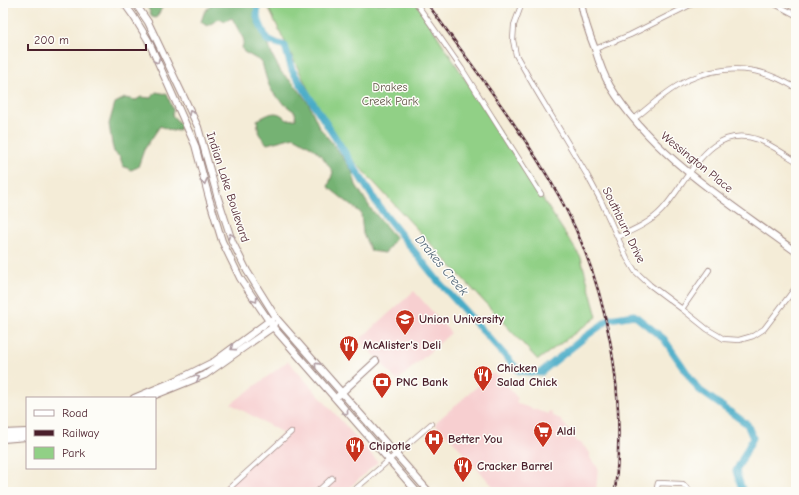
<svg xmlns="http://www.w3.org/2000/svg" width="799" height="495" viewBox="0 0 799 495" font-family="'Comic Neue',sans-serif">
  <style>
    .built { fill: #f7cfd0 }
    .green { fill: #91d086; stroke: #6e7858 }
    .forest { fill: #74b273; stroke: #5f684f }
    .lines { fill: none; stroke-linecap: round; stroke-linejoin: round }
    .river { stroke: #48acc7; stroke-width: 7 }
    .street-casing { stroke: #9f8681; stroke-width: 6 }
    .secondary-casing { stroke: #9f8681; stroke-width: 8 }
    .street { stroke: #fff; stroke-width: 4.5 }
    .secondary { stroke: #fff; stroke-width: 6 }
    .rail-casing { stroke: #4a1f2b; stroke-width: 2.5 }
    .rail { stroke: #fdfcf7; stroke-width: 1; stroke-dasharray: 3; stroke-linecap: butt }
    .oneway { stroke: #ae9aa0 }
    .labels { text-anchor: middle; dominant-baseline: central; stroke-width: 3; stroke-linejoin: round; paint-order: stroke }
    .park-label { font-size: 12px; fill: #5f5446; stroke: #fdfcf7 }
    .street-label { font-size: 12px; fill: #4a1f2b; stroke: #fdfcf7 }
    .poi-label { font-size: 12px; font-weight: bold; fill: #4a1f2b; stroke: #fdfcf7; text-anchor: start }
    .water-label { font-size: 13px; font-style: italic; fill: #495e71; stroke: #fdfcf7 }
  </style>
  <rect width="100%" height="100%" fill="#fdfcf7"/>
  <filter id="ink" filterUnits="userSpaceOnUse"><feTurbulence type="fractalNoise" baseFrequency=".025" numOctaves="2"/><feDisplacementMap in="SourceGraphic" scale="8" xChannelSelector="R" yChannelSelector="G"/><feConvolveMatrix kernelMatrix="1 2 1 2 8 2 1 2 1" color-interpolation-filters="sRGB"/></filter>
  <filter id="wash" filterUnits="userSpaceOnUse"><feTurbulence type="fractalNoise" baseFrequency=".012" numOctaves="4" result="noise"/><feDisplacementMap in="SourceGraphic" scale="16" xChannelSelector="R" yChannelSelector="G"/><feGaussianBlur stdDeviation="0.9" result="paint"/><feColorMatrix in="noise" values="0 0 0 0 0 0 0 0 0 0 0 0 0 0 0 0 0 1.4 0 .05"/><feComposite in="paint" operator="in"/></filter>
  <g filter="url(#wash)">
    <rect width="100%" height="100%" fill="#f4ecd7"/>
    <path class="built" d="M414,291l37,42 -54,48 -37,-42z
      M288,361l90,101 -30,27 2,3h-132l65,-59 -52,-29z
      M493,373l2,2 7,1v3l16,20 -2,2 2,3 30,10v-2l3,-1 1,4 8,4 9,11v3l2,3 4,-2v7l6,2 9,10v5l8,10 -2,24h-98l-45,-51 -17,-16v-3z"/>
    <path class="green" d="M266,3h150l165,255 16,59 -59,43 -207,-224z"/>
    <path class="forest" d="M146,3h19l-9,15 -4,-1z
      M212,3h46l-1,14 10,23 5,15 9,17 15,14 13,18 10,23 19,23 14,21 4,14 15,24 25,29 -11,15 -14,-2 -8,-17 -2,-21 -33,-26 5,-15c-13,-20 -17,-23 -39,-35l-27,7 -8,-10 -2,-14c13,-6 19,-12 30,0l9,-1 -1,-7c-24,-17 -26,-22 -33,-50l-18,-10 -2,-4 2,-8 -12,-22 -7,3 -6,-2 -12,7 -6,-4 3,-9z
      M156,92l11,2 6,16 -1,5 9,10 -2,5 -7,1 -12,-5 -16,24 -6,17 -7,3 -8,-4 -3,-9 -6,-5 -2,-8 -3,-20 6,-21 10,-5 11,2 5,-3 10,1z"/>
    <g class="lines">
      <path class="river" d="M258,3l-1,14 10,23 18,6 7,24 90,141 56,70 81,90 21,2 45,-36 25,-18 24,-4 30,24 34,50 49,35 6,14 -17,33 7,21"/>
    </g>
  </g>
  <g filter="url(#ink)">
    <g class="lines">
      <g class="street-casing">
        <path id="street" d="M416,3l46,66 79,125
          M522,3l-8,22 -1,15 3,15 20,35 51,85 14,26 26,57 8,13 15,14 32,24 25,20 17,10 15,1 14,-4 11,-7 32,-42
          M773,3l23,12
          M595,49l35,-14 64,-32
          M634,119c14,-11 28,-24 43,-33 29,-18 66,-22 97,-9 8,3 15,7 22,11
          M618,237c15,-7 32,-14 44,-27 27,-29 47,-89 97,-70 13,5 25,14 37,21
          M682,309l27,-39
          M225,492l66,-60
          M317,492l15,-14
          M352,492l79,-68
          M656,492l2,-9 25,1 7,8"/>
      </g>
      <g class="secondary-casing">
        <path id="secondary" d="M124,3l10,14 14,23 47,105 14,53 13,43 18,37 33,49 144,165
          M135,3l13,19 50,105 19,68 15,46 15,30 30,48 152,173
          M581,3c3,16 8,31 14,46 4,13 8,25 15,37 43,71 120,117 186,166
          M339,395l37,-34
          M134,398l43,-18 38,-19 54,-40 2,-1
          M148,398l57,-23 68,-48 1,-3
          M3,433l24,-1
          M3,439l24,-2"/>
      </g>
      <use href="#street" class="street"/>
      <use href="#secondary" class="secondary"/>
      <g class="rail-casing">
        <path id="rail" d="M427,3c45,63 94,125 132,193 49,88 68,197 56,296"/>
      </g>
      <use href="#rail" class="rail"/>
    </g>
    <defs><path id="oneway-chevron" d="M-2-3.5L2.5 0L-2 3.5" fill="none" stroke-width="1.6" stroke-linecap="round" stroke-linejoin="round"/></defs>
    <g class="oneway">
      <use href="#oneway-chevron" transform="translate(157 61) rotate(65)"/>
      <use href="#oneway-chevron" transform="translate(191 113) rotate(-115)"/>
      <use href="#oneway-chevron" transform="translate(204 182) rotate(75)"/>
      <use href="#oneway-chevron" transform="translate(231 236) rotate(-110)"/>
      <use href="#oneway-chevron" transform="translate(255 300) rotate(56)"/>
      <use href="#oneway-chevron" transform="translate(233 348) rotate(143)"/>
      <use href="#oneway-chevron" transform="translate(317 365) rotate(-131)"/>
      <use href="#oneway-chevron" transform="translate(197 378) rotate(-21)"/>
      <use href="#oneway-chevron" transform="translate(346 412) rotate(50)"/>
    </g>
  </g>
  <defs>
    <g id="university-pin" transform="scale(1)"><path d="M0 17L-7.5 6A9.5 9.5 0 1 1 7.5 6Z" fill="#c8321e" stroke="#fdfcf7"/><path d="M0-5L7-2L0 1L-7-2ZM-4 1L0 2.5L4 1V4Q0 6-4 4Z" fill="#fff"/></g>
    <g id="restaurant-pin" transform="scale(1)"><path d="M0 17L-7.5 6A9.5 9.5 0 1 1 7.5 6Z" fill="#c8321e" stroke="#fdfcf7"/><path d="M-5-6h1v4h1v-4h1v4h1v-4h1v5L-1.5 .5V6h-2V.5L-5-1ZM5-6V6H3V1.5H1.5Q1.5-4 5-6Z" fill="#fff"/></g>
    <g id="bank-pin" transform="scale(1)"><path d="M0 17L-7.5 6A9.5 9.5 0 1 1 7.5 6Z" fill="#c8321e" stroke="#fdfcf7"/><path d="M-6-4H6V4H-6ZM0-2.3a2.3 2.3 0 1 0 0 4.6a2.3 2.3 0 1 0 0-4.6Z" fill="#fff"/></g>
    <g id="supermarket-pin" transform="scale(1)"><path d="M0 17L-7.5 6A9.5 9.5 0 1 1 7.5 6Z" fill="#c8321e" stroke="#fdfcf7"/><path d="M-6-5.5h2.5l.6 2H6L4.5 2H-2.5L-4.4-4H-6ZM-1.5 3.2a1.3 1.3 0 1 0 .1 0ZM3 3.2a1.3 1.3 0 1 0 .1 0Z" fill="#fff"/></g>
    <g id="hospital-pin" transform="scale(1)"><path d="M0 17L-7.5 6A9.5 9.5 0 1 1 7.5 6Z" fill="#c8321e" stroke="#fdfcf7"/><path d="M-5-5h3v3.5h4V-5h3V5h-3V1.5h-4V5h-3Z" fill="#fff"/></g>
  </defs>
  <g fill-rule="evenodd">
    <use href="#university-pin" x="405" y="319"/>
    <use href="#restaurant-pin" x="349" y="345"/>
    <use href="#restaurant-pin" x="483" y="375"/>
    <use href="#bank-pin" x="382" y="382"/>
    <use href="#supermarket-pin" x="543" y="431"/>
    <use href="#hospital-pin" x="434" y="439"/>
    <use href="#restaurant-pin" x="355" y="446"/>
    <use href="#restaurant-pin" x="463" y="466"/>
  </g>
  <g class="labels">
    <g class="park-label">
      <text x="390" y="87">Drakes<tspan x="390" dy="14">Creek Park</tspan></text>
    </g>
    <g class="street-label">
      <text transform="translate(697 162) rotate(39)">Wessington Place</text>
      <text transform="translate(228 187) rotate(72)">Indian Lake Boulevard</text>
      <text transform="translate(624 225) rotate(64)">Southburn Drive</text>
    </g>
    <g class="poi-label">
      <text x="419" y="319">Union University</text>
      <text x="363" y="345">McAlister's Deli</text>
      <text x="497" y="368">Chicken<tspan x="497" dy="14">Salad Chick</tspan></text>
      <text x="396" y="382">PNC Bank</text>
      <text x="557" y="431">Aldi</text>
      <text x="448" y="439">Better You</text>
      <text x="369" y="446">Chipotle</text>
      <text x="477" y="466">Cracker Barrel</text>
    </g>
    <g class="water-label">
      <text transform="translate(442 265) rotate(50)">Drakes Creek</text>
    </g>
  </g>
  <rect width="799" height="495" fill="none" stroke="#fdfcf7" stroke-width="16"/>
  <rect x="26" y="397" width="130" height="72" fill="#fdfcf7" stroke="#b5a4a5"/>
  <rect x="34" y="410" width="20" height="6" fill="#ffffff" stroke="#b5a4a5"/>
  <text x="62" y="417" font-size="12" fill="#4a1f2b">Road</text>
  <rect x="34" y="430" width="20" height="6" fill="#4a1f2b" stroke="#b5a4a5"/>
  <text x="62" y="437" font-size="12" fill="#4a1f2b">Railway</text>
  <rect x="34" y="447" width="20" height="12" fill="#91d086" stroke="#b5a4a5"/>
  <text x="62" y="457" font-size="12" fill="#4a1f2b">Park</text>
  <path d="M28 44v6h118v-6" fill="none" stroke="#4a1f2b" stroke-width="2"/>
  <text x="34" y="44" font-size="12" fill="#4a1f2b" stroke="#fdfcf7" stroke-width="3" paint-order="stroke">200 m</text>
</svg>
